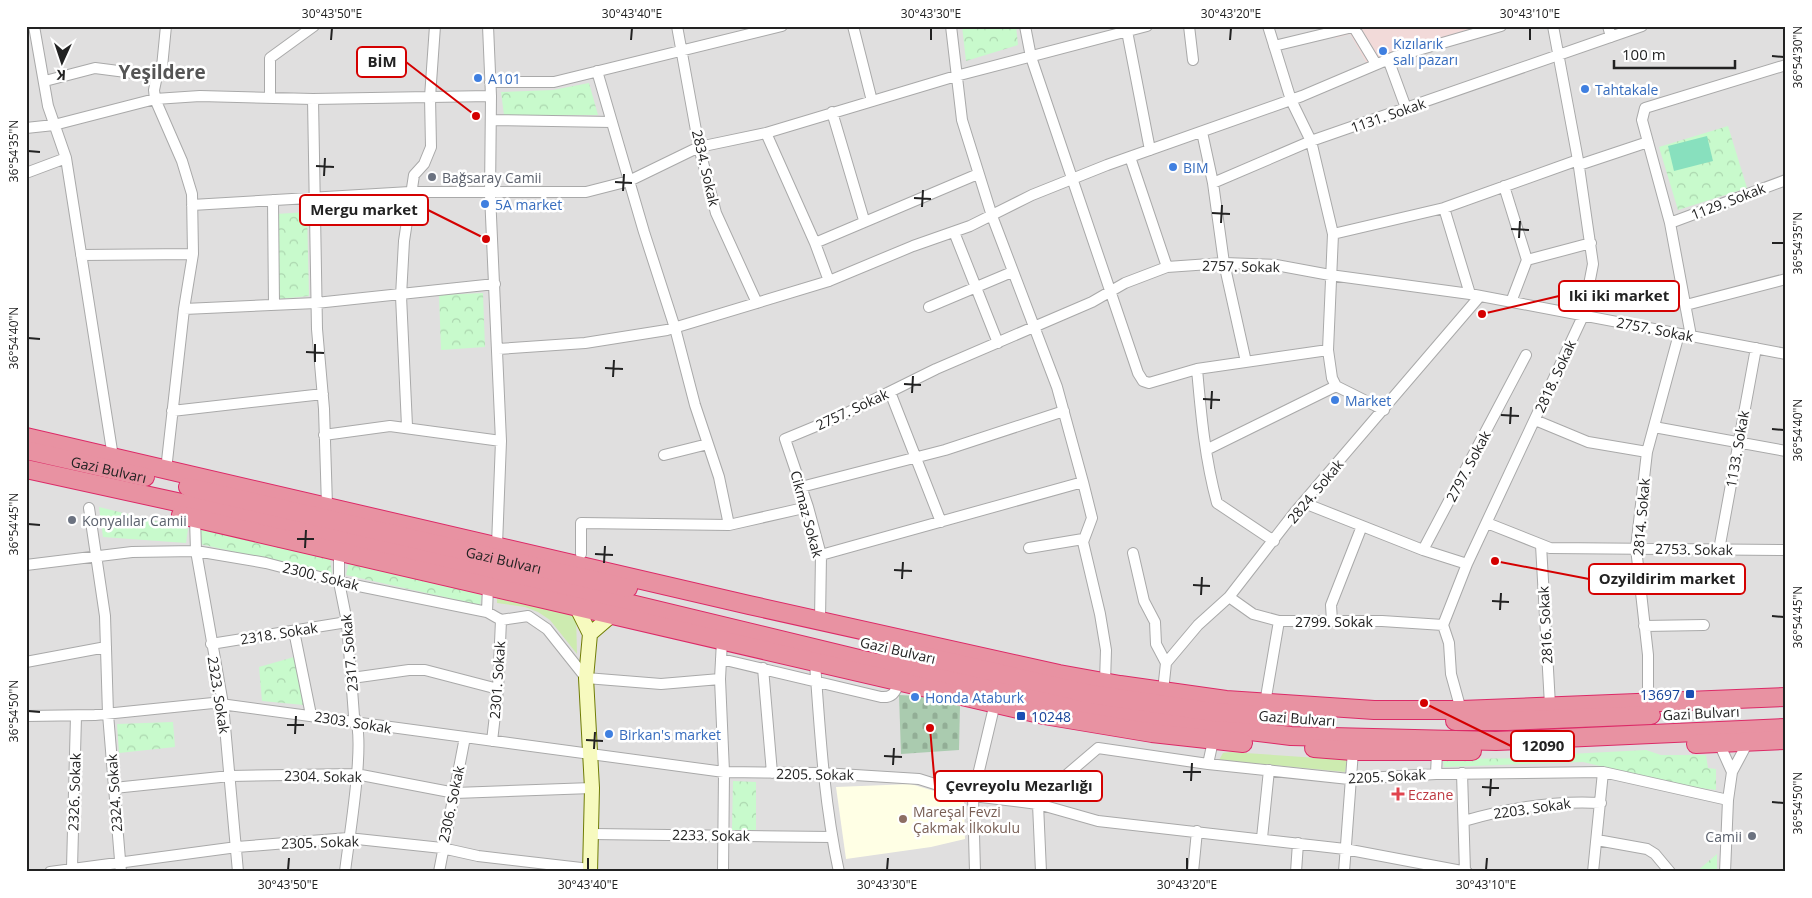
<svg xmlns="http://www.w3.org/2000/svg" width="1812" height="898" viewBox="0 0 1812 898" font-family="'Open Sans',sans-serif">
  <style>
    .residential { fill: #e0dfdf }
    .commercial { fill: #f2dad9 }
    .education { fill: #ffffe5 }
    .grass { fill: #cdebb0 }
    .cemetery { fill: url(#cemetery-stones) }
    .park { fill: url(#park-crowns) }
    .pitch { fill: #88e0be }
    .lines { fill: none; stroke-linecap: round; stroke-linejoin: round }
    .street-casing { stroke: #a9a9a9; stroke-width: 12 }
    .secondary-casing { stroke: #707d05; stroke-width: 16 }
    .highway-casing { stroke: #dc2a67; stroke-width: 20 }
    .street { stroke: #fff; stroke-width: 10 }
    .secondary { stroke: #f7fabf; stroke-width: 14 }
    .highway { stroke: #e892a2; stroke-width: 18 }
    .ticks { fill: none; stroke: #222; stroke-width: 2 }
    .shop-dot { fill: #3f7fe0; stroke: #fff; stroke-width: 2 }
    .worship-dot { fill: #6b7280; stroke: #fff; stroke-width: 2 }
    .transit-dot { fill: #1a4fb4; stroke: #fff; stroke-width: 2 }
    .health-dot { fill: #e0444e; stroke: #fff; stroke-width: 2 }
    .education-dot { fill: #8d6e63; stroke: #fff; stroke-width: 2 }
    .labels { text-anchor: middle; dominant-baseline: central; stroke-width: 5; stroke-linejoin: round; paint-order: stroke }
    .shop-label { font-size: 14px; fill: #366cbe; stroke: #fff; text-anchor: start }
    .street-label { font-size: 14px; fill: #222; stroke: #fff }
    .worship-label { font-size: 14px; fill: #5b616d; stroke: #fff; text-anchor: start }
    .transit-label { font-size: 14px; fill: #164399; stroke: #fff; text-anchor: end }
    .health-label { font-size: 14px; fill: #be3a42; stroke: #fff; text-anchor: start }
    .education-label { font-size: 14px; fill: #785e54; stroke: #fff; text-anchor: start }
    .district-label { font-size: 19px; font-weight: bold; fill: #555; stroke: #fff }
    .leader { fill: none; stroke: #d40000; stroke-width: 2 }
    .callout-dot { fill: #d40000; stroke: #fff; stroke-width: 2 }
    .callout { fill: #fff; stroke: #d40000; stroke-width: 2 }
    .callout-label { font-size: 15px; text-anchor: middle; font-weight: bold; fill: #222 }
    .neatline { fill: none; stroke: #222; stroke-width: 2 }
    .ticks-label { font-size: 12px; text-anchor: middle; fill: #222 }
  </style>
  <defs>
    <pattern id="cemetery-stones" width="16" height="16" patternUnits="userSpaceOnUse" patternTransform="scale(1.25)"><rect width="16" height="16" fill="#aacbaf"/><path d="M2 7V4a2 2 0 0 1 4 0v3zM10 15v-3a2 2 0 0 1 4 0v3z" fill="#92ae96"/></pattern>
    <pattern id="park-crowns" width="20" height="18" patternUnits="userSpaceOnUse" patternTransform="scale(1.25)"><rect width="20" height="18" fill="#c8facc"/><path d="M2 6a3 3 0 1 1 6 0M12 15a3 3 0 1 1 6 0" fill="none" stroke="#acd6af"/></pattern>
  </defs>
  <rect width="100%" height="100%" fill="#f2efe9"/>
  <path class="residential" d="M26,26h1760v846h-1760z"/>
  <path class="commercial" d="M1342,26h128l1,4 -104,34 -17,-30 -14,4 -4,-8z"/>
  <path class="education" d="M911,784l53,16 1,39 -34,8 -85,12 -10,-72z"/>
  <path class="grass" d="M497,594l79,21 1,39 -27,-34 -12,-8 -13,-5 -28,-4z
    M1230,752l117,8 -2,12 -126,-12 4,-7z"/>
  <path class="cemetery" d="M899,695l20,1 41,10 -1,44 -58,4z"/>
  <path class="park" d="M962,26h54l2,19 -52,16z
    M589,83l9,32h-94l-3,-23 52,-2z
    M1728,126l19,62 -69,22 -19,-63z
    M307,212l2,84 -31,3 -2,-85z
    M483,293l2,54 -44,3 -2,-55z
    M99,507l89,22 -2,14 -83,-6z
    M201,528l129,31 2,15 -132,-30z
    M349,562l133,30 -2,13 -134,-30z
    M294,657l10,48 -42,-4 -3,-34z
    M173,722l2,25 -56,6 -2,-29z
    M1646,750l15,5h45l2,13 8,1v21l-31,-4 -102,-24 -139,5 -1,-8 98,-1 28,-4z
    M733,781l23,1v48h-24z
    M1717,854v18h-21z"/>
  <path class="pitch" d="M1707,136l6,25 -39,10 -6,-25z"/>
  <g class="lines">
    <g class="street-casing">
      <path id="street" d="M34,26l14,80 18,52 47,299
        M488,26l3,70 -1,98 11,247 -4,104
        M677,26l22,121 17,66 41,90
        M853,26l19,75
        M951,26l11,94 30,96 65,171 26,95 9,36 -9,24 17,72 6,36 -1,32
        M1025,26l6,31 107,316 5,8 6,2 48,-14 131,-19
        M1126,26l24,124
        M1189,26l4,34
        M1268,26l23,74 20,41 22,93 -5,116 4,28 4,8 48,24
        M1353,26l23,38
        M1608,26l3,11
        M1274,46l83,-20
        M1388,59l18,49
        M597,71l47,161 31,96 20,77 24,72 10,48
        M45,81l50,-13 62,8
        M490,82h64l228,-56
        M270,97v-39l44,-32
        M313,99l4,230 7,80 3,97
        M832,112l32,108
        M491,120l121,2
        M26,128l28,-3 101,-26 45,-3 113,3 117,-2 5,-71
        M1202,132l11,51
        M766,133l49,110 14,38
        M1130,157l37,110
        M1579,165l69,-23
        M26,173l40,-15
        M1504,186l23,74 -16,42
        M273,200l1,105
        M192,205l218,-13h176l43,-11 70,-34 67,-14 190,-57 191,-50
        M1444,208l26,86
        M1670,223l116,-43
        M954,232l44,111
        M1333,234l111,-26 134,-48
        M815,243l163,-69
        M81,255l112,-1
        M1527,260l64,-17
        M1686,305l100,-26
        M929,307l83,-35
        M184,309l132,-6 179,-19
        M1691,336l-21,-113 -28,-103 3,-12 141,-43
        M498,349l87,-6 82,-13 162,-49 84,-35 57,-20 62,-31 75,-30 195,-69 92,-39 107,-31
        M1246,362l-22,-99 -11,-80 98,-42 331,-115
        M1197,369c4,46 8,90 20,134l57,38
        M890,392l51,130
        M172,411l151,-17
        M1535,420l53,22 59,10
        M407,426l-6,-130 3,-55 10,-66 10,-11 7,-17 -1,-50 61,-1
        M1654,427l132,24
        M324,435l66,-9 111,15
        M1206,450l130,-64
        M664,455l44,-11
        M166,470l18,-161 9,-55 -1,-60 -10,-33 -27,-62 -1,-9 3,-14 5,-9 4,-41
        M801,487l144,-37 119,-39
        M1304,503l119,47 44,14
        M89,508l16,108 3,98 13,158
        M195,518l1,33 27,153 15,168
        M1487,523l63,25 236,2
        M1541,545l9,160
        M1029,548l54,-9
        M1423,550l103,-195
        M1719,550l37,-202
        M339,552v30l8,40 7,94c13,20 -6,127 -9,156
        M1133,553l11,48 11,21 1,22 10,19
        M581,554v-31l148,2 79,-18
        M821,555l262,-73
        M26,565l106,-13 64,-1 70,12 73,19 148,30 14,8 27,-4 19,13 39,49 75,6 59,-5
        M1229,597l24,17 26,7h103l61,4
        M487,612l1,-26
        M820,620l1,-65 -13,-48 -23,-68 58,-24 93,-46 156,-67 33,-19 42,-16 57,-4 52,2 54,10 140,19 316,60
        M1332,621l-1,-16 31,-79
        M1644,626l60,-1
        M294,631l17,84
        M722,641l-2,38 4,93 -1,100
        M211,644l136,-22
        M721,659l160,38c12,1 14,-5 19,-15
        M26,662l80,-15
        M815,663c5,70 9,140 24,209
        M763,668l9,105
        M352,678l57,-8h16l73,19
        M1163,691l3,-28 32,-38 31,-28 66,-85 185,-216
        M1265,703l14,-82
        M1648,703v-48l-12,-107 11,-96 32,-118
        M1461,710l-10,-36 -2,-31 -6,-18 24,-61 116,-248 10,-52 -15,-104 -25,-134
        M26,716l69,-1 118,-12 511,69 99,1 96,6 54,17 65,8 60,17 247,28 122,23
        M492,741l6,-52 3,-69
        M1719,743l13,29 -4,28 -3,72
        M1208,764l5,-23
        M1732,772l16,-30
        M1462,773l3,99
        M1436,774l1,-22
        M114,788l116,-12 126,-2 99,19 137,-5
        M1464,821c45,-13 90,-21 137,-18
        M592,834l239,3
        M1262,838l7,-68
        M1597,840l50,9 8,5 15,18
        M72,868l4,-152
        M50,872l187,-25 111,-9 94,10 36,8 112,13
        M439,872l26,-135
        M975,872l-2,-76 22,-93
        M1041,872l-3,-68 10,-8 16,-19 34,-29 110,16 141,15 87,-5 167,-2 125,28
        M1193,872l4,-41
        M1296,872l2,-29
        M1344,872l9,-121
        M1593,872l10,-100"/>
    </g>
    <g class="secondary-casing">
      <path id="secondary" d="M576,606l14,28 -4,44 6,110 -2,84
        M590,634l22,-19"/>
    </g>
    <g class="highway-casing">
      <g id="highway">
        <path d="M26,437l723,168 310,69 61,11 106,15 148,10h87l325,-13"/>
        <path id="s1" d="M26,450l119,27"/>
        <path d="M26,469l489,107 348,84 245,54 183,22 205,5 290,-13"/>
        <path id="s2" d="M188,487l440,101"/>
        <path d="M181,515l863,200 108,18 91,10"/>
        <path d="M884,647l206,47 123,18 74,5"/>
        <path d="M1455,721h52l144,-6"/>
        <path d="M1696,744l90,-4"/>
        <path d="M1314,748l39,3h119"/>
      </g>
    </g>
    <use href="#street" class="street"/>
    <use href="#secondary" class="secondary"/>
    <use href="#highway" class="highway"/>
  </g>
  <path class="ticks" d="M331,40l1,-12M631,40l1,-12M931,40v-12M1230,40l1,-12M1530,40v-12M1772,56l12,1M28,151l12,1M316,166l18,1M324,176l1,-18M615,182l17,1M623,191l1,-17M914,198l17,1M922,207l1,-17M1212,213l18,1M1221,223l1,-18M1511,229l18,1M1519,238l1,-17M1772,243h12M28,338l12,1M306,352l18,1M315,362v-18M605,368l18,1M613,377l1,-17M904,384l17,1M912,393l1,-17M1203,399l17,1M1211,409l1,-18M1501,415l18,1M1510,424l1,-17M1772,429l12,1M28,524l12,1M297,539h17M305,548l1,-18M595,554l18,1M604,563l1,-17M894,570l18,1M902,579l1,-17M1193,585l17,1M1201,595l1,-18M1492,601l17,1M1500,610l1,-17M1772,616l12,1M28,711l12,1M287,725h17M295,734l1,-18M586,740l17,1M594,749l1,-17M884,756l18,1M893,765l1,-17M1183,772h18M1191,781l1,-18M1482,787l17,1M1490,796l1,-17M1772,802l12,1M288,870l1,-12M588,870v-12M887,870l1,-12M1187,870v-12M1486,870l1,-12"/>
  <g class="shop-dot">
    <circle cx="1383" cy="51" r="5"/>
    <circle cx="478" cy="78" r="5"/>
    <circle cx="1585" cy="89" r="5"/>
    <circle cx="1173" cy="167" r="5"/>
    <circle cx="485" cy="204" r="5"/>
    <circle cx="1335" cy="400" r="5"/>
    <circle cx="915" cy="697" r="5"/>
    <circle cx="609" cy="734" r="5"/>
  </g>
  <g class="worship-dot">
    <circle cx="432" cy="177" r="5"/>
    <circle cx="72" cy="520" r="5"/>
    <circle cx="1752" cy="836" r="5"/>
  </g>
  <g class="transit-dot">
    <rect x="1685" y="689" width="10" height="10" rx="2.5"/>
    <rect x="1016" y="711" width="10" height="10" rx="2.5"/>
  </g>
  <path class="health-dot" d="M1395.5 786.5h5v5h5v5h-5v5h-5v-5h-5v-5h5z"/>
  <circle class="education-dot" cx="903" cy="819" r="5"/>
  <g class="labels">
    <g class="shop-label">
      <text x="1393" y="43">Kızılarık<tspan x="1393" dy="16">salı pazarı</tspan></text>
      <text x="488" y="78">A101</text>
      <text x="1595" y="89">Tahtakale</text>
      <text x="1183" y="167">BIM</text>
      <text x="495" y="204">5A market</text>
      <text x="1345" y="400">Market</text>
      <text x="925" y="697">Honda Ataburk</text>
      <text x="619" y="734">Birkan's market</text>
    </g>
    <g class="street-label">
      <text transform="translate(1388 115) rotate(-19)">1131. Sokak</text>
      <text transform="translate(706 168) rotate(77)">2834. Sokak</text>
      <text transform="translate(1728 201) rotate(-21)">1129. Sokak</text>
      <text transform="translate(1241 266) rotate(1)">2757. Sokak</text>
      <text transform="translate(1655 329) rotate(11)">2757. Sokak</text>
      <text transform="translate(1555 376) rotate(-65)">2818. Sokak</text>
      <text transform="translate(852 409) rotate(-25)">2757. Sokak</text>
      <text transform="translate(1737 449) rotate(-80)">1133. Sokak</text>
      <text transform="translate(1468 466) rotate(-62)">2797. Sokak</text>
      <text stroke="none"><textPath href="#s1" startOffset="85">Gazi Bulvarı</textPath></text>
      <text transform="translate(1315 491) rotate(-50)">2824. Sokak</text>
      <text transform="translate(807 514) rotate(75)">Cikmaz Sokak</text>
      <text transform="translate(1641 517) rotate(-85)">2814. Sokak</text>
      <text transform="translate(1694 549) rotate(1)">2753. Sokak</text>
      <text stroke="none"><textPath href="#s2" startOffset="324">Gazi Bulvarı</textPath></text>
      <text transform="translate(321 576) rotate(14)">2300. Sokak</text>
      <text x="1334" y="621">2799. Sokak</text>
      <text transform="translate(1545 625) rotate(-93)">2816. Sokak</text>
      <text transform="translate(279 633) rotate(-9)">2318. Sokak</text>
      <text transform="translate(898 650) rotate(13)">Gazi Bulvarı</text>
      <text transform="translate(349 653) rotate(-95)">2317. Sokak</text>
      <text transform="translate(497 680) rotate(-86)">2301. Sokak</text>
      <text transform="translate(219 695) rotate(81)">2323. Sokak</text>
      <text transform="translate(1701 713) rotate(-3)">Gazi Bulvarı</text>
      <text transform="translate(1297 718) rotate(4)">Gazi Bulvarı</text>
      <text transform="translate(353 722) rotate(9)">2303. Sokak</text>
      <text transform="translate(815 774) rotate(1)">2205. Sokak</text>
      <text transform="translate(323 776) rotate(1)">2304. Sokak</text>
      <text transform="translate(1387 776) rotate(-3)">2205. Sokak</text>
      <text transform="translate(74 792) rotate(-88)">2326. Sokak</text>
      <text transform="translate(114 793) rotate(-94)">2324. Sokak</text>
      <text transform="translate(451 804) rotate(-78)">2306. Sokak</text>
      <text transform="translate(1532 808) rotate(-8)">2203. Sokak</text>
      <text transform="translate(711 835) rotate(1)">2233. Sokak</text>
      <text transform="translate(320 842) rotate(-2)">2305. Sokak</text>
    </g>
    <g class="worship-label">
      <text x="442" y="177">Bağsaray Camii</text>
      <text x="82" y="520">Konyalılar Camii</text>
      <text x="1742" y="836" text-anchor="end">Camii</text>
    </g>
    <g class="transit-label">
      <text x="1680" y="694">13697</text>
      <text x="1031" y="716" text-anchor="start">10248</text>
    </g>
    <g class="health-label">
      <text x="1408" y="794">Eczane</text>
    </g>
    <g class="education-label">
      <text x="913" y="811">Mareşal Fevzi<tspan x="913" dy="16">Çakmak İlkokulu</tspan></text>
    </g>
    <g class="district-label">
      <text x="162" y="72">Yeşildere</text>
    </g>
  </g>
  <path class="leader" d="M476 116L406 62M486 239L428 210M1482 314L1559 296M1495 561L1589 579M1424 703L1511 746M930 728L935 786"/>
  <g class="callout-dot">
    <circle cx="476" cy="116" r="5"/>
    <circle cx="486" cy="239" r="5"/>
    <circle cx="1482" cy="314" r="5"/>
    <circle cx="1495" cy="561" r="5"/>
    <circle cx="1424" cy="703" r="5"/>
    <circle cx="930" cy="728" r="5"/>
  </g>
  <g class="callout">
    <rect x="357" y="47" width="49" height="30" rx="5"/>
    <rect x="300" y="195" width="128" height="30" rx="5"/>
    <rect x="1559" y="281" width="120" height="30" rx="5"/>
    <rect x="1589" y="564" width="156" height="30" rx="5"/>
    <rect x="1511" y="731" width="63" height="30" rx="5"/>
    <rect x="935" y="771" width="167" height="30" rx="5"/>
  </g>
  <g class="callout-label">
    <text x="382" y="67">BİM</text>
    <text x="364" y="215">Mergu market</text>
    <text x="1619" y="301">Iki iki market</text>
    <text x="1667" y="584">Ozyildirim market</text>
    <text x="1543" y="751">12090</text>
    <text x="1019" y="791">Çevreyolu Mezarlığı</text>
  </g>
  <rect width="1812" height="898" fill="none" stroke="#ffffff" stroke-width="55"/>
  <g transform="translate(62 62) rotate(183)" stroke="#ffffff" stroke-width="4" paint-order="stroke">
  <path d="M0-4L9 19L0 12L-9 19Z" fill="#222222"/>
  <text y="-8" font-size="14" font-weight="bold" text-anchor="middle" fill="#222222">K</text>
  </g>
  <path d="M1614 60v8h121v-8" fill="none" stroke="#222222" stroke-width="2.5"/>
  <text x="1622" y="60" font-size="15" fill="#222222" stroke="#ffffff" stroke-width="4" paint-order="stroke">100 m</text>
  <rect x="28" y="28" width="1756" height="842" class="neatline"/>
  <g class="ticks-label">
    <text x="332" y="18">30°43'50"E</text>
    <text x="632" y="18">30°43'40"E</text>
    <text x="931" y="18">30°43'30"E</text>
    <text x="1231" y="18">30°43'20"E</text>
    <text x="1530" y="18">30°43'10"E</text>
    <text transform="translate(1798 57) rotate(-90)" y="4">36°54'30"N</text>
    <text transform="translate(14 151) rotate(-90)" y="4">36°54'35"N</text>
    <text transform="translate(1798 243) rotate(-90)" y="4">36°54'35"N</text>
    <text transform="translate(14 338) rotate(-90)" y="4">36°54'40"N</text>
    <text transform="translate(1798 430) rotate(-90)" y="4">36°54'40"N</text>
    <text transform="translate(14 524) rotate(-90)" y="4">36°54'45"N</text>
    <text transform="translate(1798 617) rotate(-90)" y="4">36°54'45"N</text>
    <text transform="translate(14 711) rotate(-90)" y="4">36°54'50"N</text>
    <text transform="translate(1798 803) rotate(-90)" y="4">36°54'50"N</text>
    <text x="288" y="889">30°43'50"E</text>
    <text x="588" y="889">30°43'40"E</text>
    <text x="887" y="889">30°43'30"E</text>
    <text x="1187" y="889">30°43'20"E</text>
    <text x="1486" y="889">30°43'10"E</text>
  </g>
</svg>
